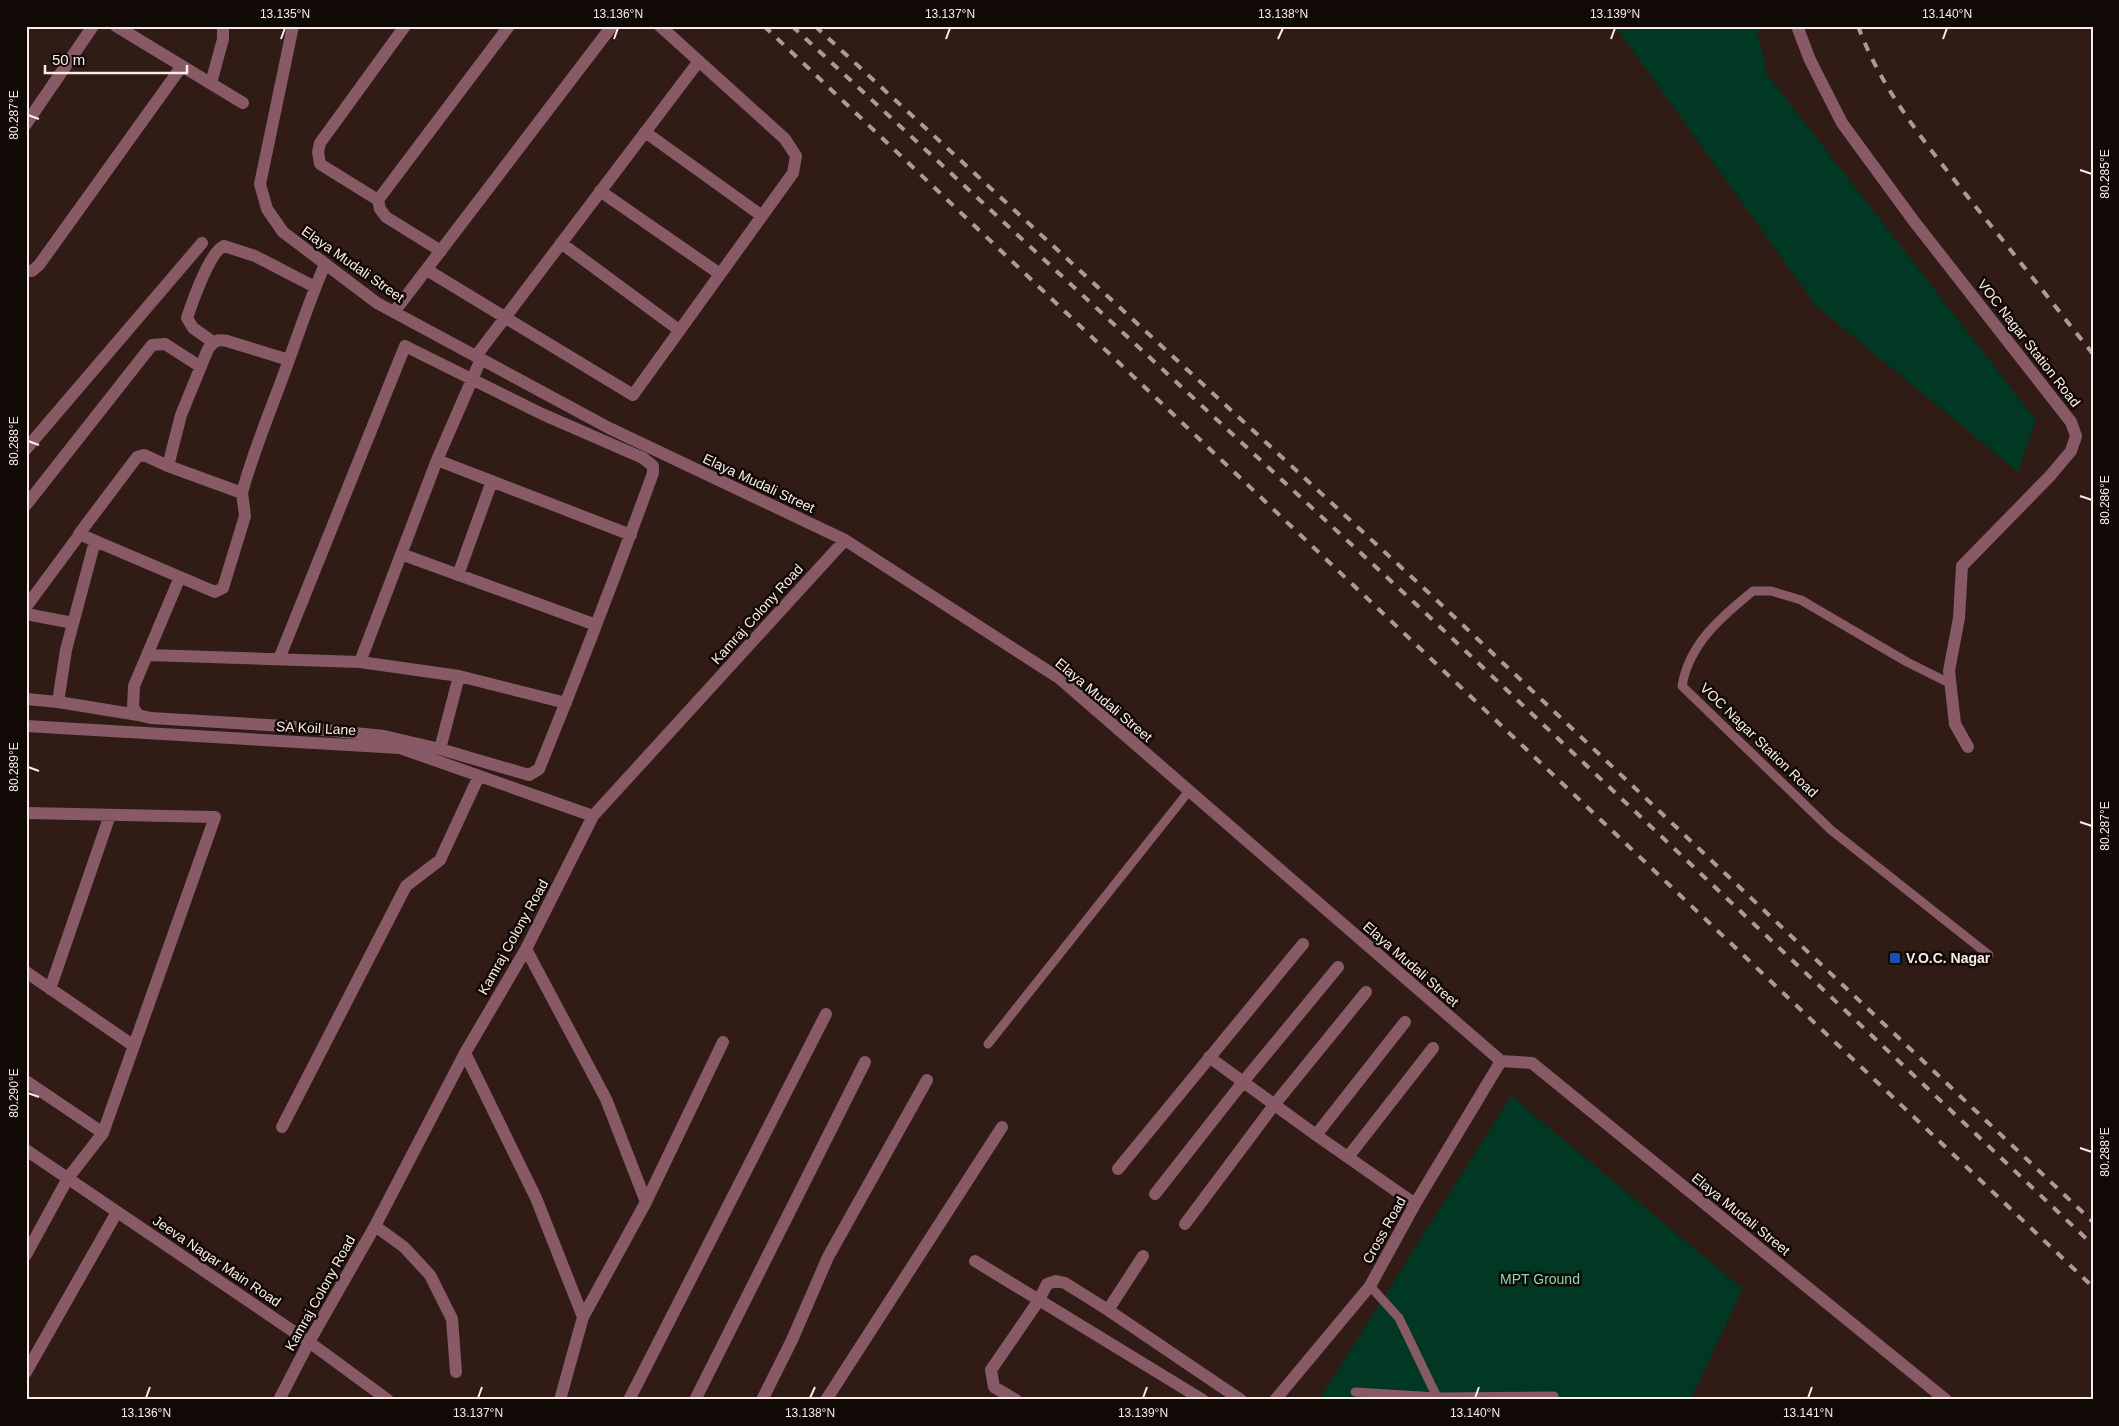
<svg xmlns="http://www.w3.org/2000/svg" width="2119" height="1426" viewBox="0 0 2119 1426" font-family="Arial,sans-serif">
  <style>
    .green { fill: #003823 }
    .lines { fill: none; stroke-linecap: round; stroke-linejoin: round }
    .service { stroke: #875a66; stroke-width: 9 }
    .minor { stroke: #875a66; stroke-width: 12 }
    .tertiary { stroke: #875a66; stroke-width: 12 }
    .rail { stroke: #ab9b94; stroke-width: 4; stroke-dasharray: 9 9; stroke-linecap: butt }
    .ticks { fill: none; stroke: #faece6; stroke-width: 2 }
    .transit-dot { fill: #1a4fb4; stroke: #110906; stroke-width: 2 }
    .labels { text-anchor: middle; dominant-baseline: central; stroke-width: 5; stroke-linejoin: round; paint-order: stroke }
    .street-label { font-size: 14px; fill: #faece6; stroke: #110906 }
    .poi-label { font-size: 14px; font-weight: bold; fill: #faece6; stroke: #110906; text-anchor: start }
    .park-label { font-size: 14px; fill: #85dbb0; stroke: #110906 }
    .neatline { fill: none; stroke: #faece6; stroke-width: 2 }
    .ticks-label { font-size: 12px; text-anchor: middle; fill: #faece6 }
  </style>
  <rect width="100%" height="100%" fill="#301c14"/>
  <path class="green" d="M1615,26h141l11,48 269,346 -18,52 -202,-166z
    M1511,1096l232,193 -53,111h-371z"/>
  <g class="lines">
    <path class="service" d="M1951,684l-44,-22 -106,-62 -30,-9h-18c-32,26 -64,53 -71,95l149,144 158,125
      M988,1044l201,-253
      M1370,1286l29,32 38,79 117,-1
      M1355,1392l82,5"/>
    <path class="minor" d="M116,26l127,77
      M293,26l-33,158 7,25 16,23 94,71 232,125 236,112 214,138 442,383 31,2 414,337
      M405,26l-85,117 -2,9 2,12 58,36 2,9 6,8 55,34
      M1797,26l13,34 32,63 71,97 158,202 5,14 -5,15 -21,25 -88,90 -3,52 -10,53 6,53 13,23
      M211,83l12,-44v-13
      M26,124l67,-98
      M645,132l117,84
      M600,191l120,83
      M378,200l131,-174
      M561,243l118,87
      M427,270l206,125 160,-222 3,-17 -11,-17 -125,-113
      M26,271h6l7,-6 143,-199
      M394,312l218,-286
      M213,342l-20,-14 -6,-10c5,-15 23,-67 37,-72l31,10 60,31
      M476,356l223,-295
      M289,360l-62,-19c-10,-2 -13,0 -19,8l-27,66 -13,51 74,27c11,-41 28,-81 43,-122 13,-36 25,-72 40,-107
      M26,449l176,-206
      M437,460l194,75
      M168,466l-24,-11 -7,2 -58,77 136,58 8,-4 22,-72 -3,-23
      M26,505l126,-160 13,-1 36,23
      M95,541l-29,109 -8,52 80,13
      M401,554l195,71
      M458,575l34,-94
      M180,577l-46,109 -1,21 5,8 13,3 134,8 99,10 56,13 89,26 10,-6c40,-98 78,-197 114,-296v-7l-10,-8 -101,-44 -137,-68 -126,313
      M26,607l54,-73
      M26,614l47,9
      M148,655l212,7 99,14 107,27
      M360,662l77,-202 44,-101
      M26,699l32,3
      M26,726l374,22 193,68
      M440,749l19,-73
      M26,813l189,4 -112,316 -35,45 -42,77
      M526,949l80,150 40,103
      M26,972l108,74
      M50,989l60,-174
      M465,1053l71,145 47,119
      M1209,1057l107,78 99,69
      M26,1081l77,52
      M282,1127l124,-241 34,-26 39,-84
      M1316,1135l89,-113
      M1348,1157l85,-109
      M1118,1169l185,-225
      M1155,1194l88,-112 95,-115
      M1185,1224l89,-119 92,-113
      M375,1226l29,21 26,28 22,44 4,53
      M975,1261l228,139
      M1108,1310l35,-54
      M26,1372l91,-160
      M279,1400l30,-58 66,-116 90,-173 61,-104 67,-133 252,-276
      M560,1400l23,-83 63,-115 77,-160
      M629,1400l197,-386
      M695,1400l170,-338
      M762,1400l30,-60 36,-83 99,-177
      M826,1400l176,-273
      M1016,1400l-22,-13 -3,-17 48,-70 8,-16 9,-3 9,2 43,27 133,90
      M1275,1400l95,-114 45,-82 86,-143"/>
    <path class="tertiary" d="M26,1150l283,192 79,58"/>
    <path class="rail" d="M764,26l1329,1261
      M792,26l627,581 674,638
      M815,26l614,567 664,629
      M1858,26c25,68 73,124 117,180 40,49 79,99 118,148"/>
  </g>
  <path class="ticks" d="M281,39l4,-11M614,39l4,-11M946,39l4,-11M1278,39l5,-11M1611,39l4,-11M1943,39l4,-11M28,115l11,4M2080,170l12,4M28,441l11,4M2080,496l12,4M28,767l11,4M2080,822l12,4M28,1093l11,4M2080,1148l12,4M146,1398l4,-11M478,1398l4,-11M810,1398l5,-11M1143,1398l4,-11M1475,1398l4,-11M1808,1398l4,-11"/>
  <rect class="transit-dot" x="1889" y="952" width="12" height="12" rx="2.5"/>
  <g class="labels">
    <g class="street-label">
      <text transform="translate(353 264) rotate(35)">Elaya Mudali Street</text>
      <text transform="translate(2029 343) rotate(52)">VOC Nagar Station Road</text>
      <text transform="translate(759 483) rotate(25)">Elaya Mudali Street</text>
      <text transform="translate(757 614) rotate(-48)">Kamraj Colony Road</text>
      <text transform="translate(1104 700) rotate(40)">Elaya Mudali Street</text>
      <text transform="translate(316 728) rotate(3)">SA Koil Lane</text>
      <text transform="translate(1759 740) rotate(44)">VOC Nagar Station Road</text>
      <text transform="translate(513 937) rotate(-61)">Kamraj Colony Road</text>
      <text transform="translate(1411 964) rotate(41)">Elaya Mudali Street</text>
      <text transform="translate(1741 1214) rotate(39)">Elaya Mudali Street</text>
      <text transform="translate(1384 1230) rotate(-61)">Cross Road</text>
      <text transform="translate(217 1261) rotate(34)">Jeeva Nagar Main Road</text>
      <text transform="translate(320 1293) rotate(-61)">Kamraj Colony Road</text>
    </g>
    <g class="poi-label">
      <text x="1906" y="958">V.O.C. Nagar</text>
    </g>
    <g class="park-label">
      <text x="1540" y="1279">MPT Ground</text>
    </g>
  </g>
  <rect width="2119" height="1426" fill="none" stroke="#110906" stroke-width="55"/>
  <path d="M45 65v8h142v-8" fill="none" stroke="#faece6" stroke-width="2.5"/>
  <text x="52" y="65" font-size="15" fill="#faece6" stroke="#110906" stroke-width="4" paint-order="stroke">50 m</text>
  <rect x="28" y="28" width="2064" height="1370" class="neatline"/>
  <g class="ticks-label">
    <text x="285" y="18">13.135°N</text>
    <text x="618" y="18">13.136°N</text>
    <text x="950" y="18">13.137°N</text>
    <text x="1283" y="18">13.138°N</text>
    <text x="1615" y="18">13.139°N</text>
    <text x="1947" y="18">13.140°N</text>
    <text transform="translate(14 115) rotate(-90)" y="4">80.287°E</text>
    <text transform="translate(2105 174) rotate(-90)" y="4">80.285°E</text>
    <text transform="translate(14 441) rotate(-90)" y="4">80.288°E</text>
    <text transform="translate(2105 500) rotate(-90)" y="4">80.286°E</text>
    <text transform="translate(14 767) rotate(-90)" y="4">80.289°E</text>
    <text transform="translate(2105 826) rotate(-90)" y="4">80.287°E</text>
    <text transform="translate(14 1093) rotate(-90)" y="4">80.290°E</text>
    <text transform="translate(2105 1152) rotate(-90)" y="4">80.288°E</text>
    <text x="146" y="1417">13.136°N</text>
    <text x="478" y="1417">13.137°N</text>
    <text x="810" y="1417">13.138°N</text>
    <text x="1143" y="1417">13.139°N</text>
    <text x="1475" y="1417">13.140°N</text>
    <text x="1808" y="1417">13.141°N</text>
  </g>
</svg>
